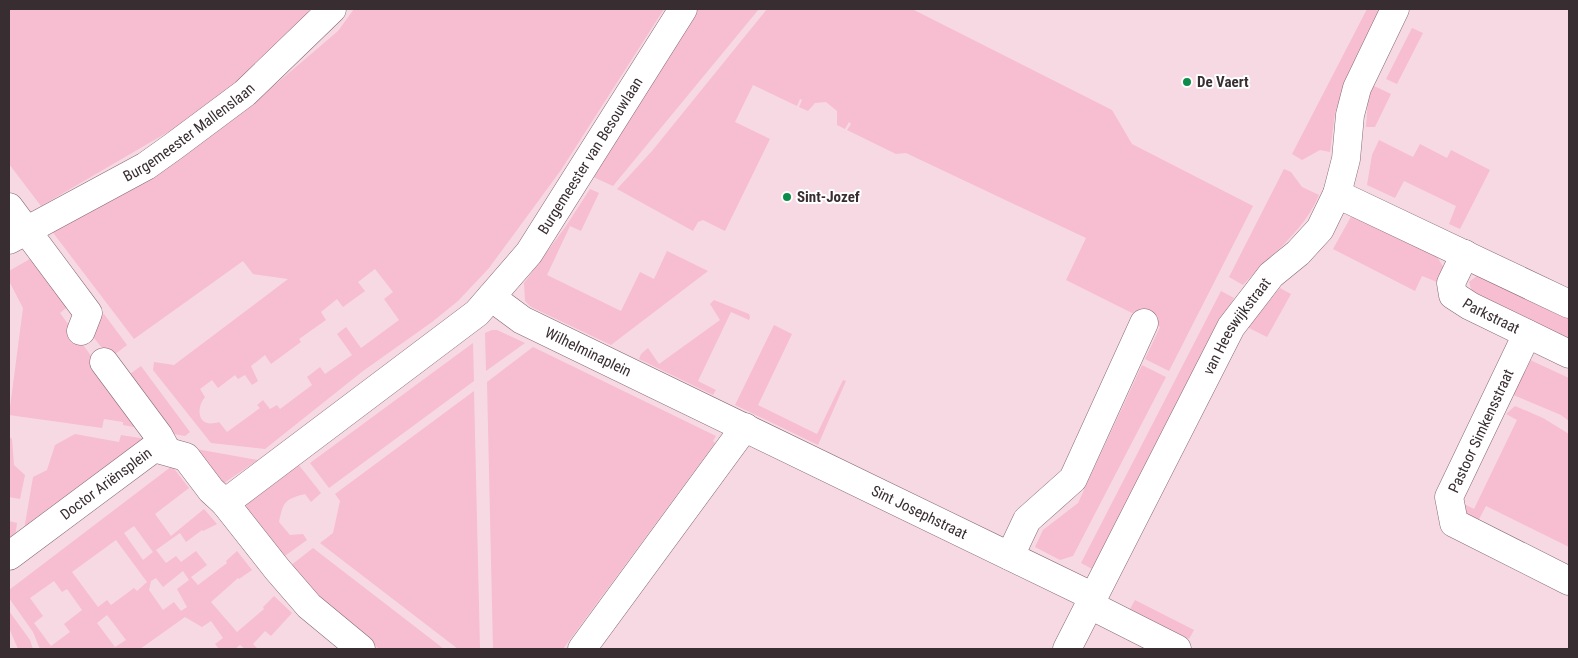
<svg xmlns="http://www.w3.org/2000/svg" width="1578" height="658" viewBox="0 0 1578 658" font-family="'Roboto Condensed',sans-serif">
  <style>
    .green { fill: #f7bdd1; fill-rule: evenodd }
    .lines { fill: none; stroke-linecap: round; stroke-linejoin: round }
    .minor-casing { stroke: #846972; stroke-width: 29 }
    .tertiary-casing { stroke: #846972; stroke-width: 29 }
    .minor { stroke: #fff; stroke-width: 28 }
    .tertiary { stroke: #fff; stroke-width: 28 }
    .poi-dot { fill: #0b8c48; stroke: #fff; stroke-width: 2 }
    .labels { text-anchor: middle; dominant-baseline: central; stroke-width: 4; stroke-linejoin: round; paint-order: stroke }
    .poi-label { font-size: 15px; font-weight: bold; fill: #382d31; stroke: #fff; text-anchor: start }
    .street-label { font-size: 15px; fill: #382d31; stroke: #fff }
  </style>
  <rect width="100%" height="100%" fill="#f7d9e3"/>
  <path class="green" d="M9,9h300l-1,5 -73,70 -43,34 -151,88 -32,-42z
    M354,9h310l-103,161 -72,98 -31,33 -26,21 -69,49 -98,78 -54,-6 -58,-73 1,-8 20,3 114,-86 -35,-5 -10,-13 -109,78 -83,-109 162,-98 35,-24 90,-77zM375,269l18,23 -9,7 15,21 -38,28 -15,-21 -9,7 15,21 -27,19 -5,-7 -13,10 5,8 -32,24 -3,-4 -7,4 -7,-9 -6,5 3,3 -33,24 -8,-10c-21,7 -24,-13 -14,-25l-5,-8 12,-9 6,8 17,-13 3,4 7,-4 7,10 6,-4 -7,-15 14,-11 6,9 30,-22 -2,-3 27,-19 -5,-8 16,-13 6,8 22,-16 -7,-9z
    M695,9h64l-146,177 -22,-10z
    M767,9h145l200,101 20,34 121,62 -84,165 -24,-12 15,-32 -94,-47 20,-42 -180,-85 -10,1 -49,-24 4,-6 -2,-2 -4,7 -8,-4v-14l-11,-9 -11,1 -7,8 -9,-4 3,-7 -2,-1 -3,7 -44,-21 -18,37 35,17 -45,92 -22,-11 -5,2 -5,9 -76,-42 35,-38z
    M1367,9l15,2 -37,72 -10,30 -5,39 -10,-2 -18,10 -10,-6z
    M1412,28l11,5 -26,51 -11,-5z
    M1372,85l19,9 -16,33h-9l2,-28z
    M1379,140l34,17 7,-13 27,14 4,-8 39,20 -30,59 -11,-5 7,-18 -52,-25 -9,17 -28,-13 5,-30z
    M1284,169l7,3 11,15 17,8c-15,37 -50,61 -76,90l-14,-8z
    M590,189l9,4 -18,38 -11,-5 -23,49 74,36 19,-39 14,7 13,-28 41,20 -97,74 -80,-38 -6,-6 -1,-18 42,-57z
    M1353,213l83,42 8,13 -2,16 -20,-8 -7,15 -82,-42z
    M35,256l36,48 -11,9 84,116 -21,-4v-3l-19,-3 -2,9 -93,-13 14,-107 -14,-27v-10z
    M1478,275l91,43v23l-97,-49 -3,-10z
    M1280,288l11,6 -24,43 -20,-10z
    M1221,291l13,7 -140,272 -13,-7z
    M714,300l35,14 1,3 -1,3 -18,-8 -33,69 18,9 -3,5 -74,-36 2,-5 7,-6 11,16 61,-44 -10,-16z
    M104,314l23,31 -17,13 -24,-30z
    M774,325l18,9 -34,71 59,29 26,-54 3,1 -28,64 -83,-40z
    M492,330h5l28,13 -39,28 -1,-38z
    M473,343l1,38 -145,107 -19,-25z
    M533,347l183,89 -3,5 2,2 -152,206h-70l-6,-267z
    M1528,359l41,19v43l-8,-6 -50,-21z
    M1142,365l24,12 -93,179 -13,4 -25,-13 8,-17 35,-27z
    M141,366l49,66 -5,4 -17,-3 -41,-57z
    M474,391l6,258h-22l-138,-106 13,-10 7,-32 -5,-7z
    M1515,406l28,12 26,16v113l-83,-41 -9,17 -16,-5 1,-15 12,6 43,-89 -11,-6z
    M75,434l44,8 2,-7 32,5 -130,96 10,-59 14,-7 8,-25z
    M9,436l3,3 2,26 11,10 -5,24 -11,-2z
    M196,449l62,11 -34,23z
    M298,464l23,29 -10,9 -6,-8c-20,5 -22,8 -26,28l11,13 13,-1 4,6 -25,18 -36,-47 1,-9z
    M172,466l17,22 -34,26 16,22 33,-27 13,15 -14,7 -1,-1 -16,12 -6,-9 -24,17 10,13 10,-7 5,6 15,-11 11,14 -16,12 7,8 29,-22 -1,-2 11,-10 15,19 -13,9 -1,-1 -27,24 26,30 27,-23 -1,-2 11,-11 18,17 -21,23 -6,-5 -12,13 5,5h-13l-5,-4 -5,4h-16l-4,-5 8,-6 -12,-17 -9,6 -17,-10 -45,32h-100l-7,-17 -24,-34v-8zM134,526l19,26 -10,8 -19,-27zM116,540l31,42 -10,9 -3,-3 -23,17 -4,-5 -9,7 -26,-35zM183,571l6,9 -12,9 10,18 -6,4 -7,-9 -11,8 -14,-20 2,-9 5,-3 7,9zM54,581l8,11 5,-3 15,21 -18,14 6,8 -19,14 -17,-23 9,-7 -13,-18zM107,615l19,25 -11,7 -18,-24z
    M9,521l8,2 -3,21 -5,3z
    M313,548l131,101h-65l-70,-61 -19,-22z
    M1135,600l59,30 -5,9 -59,-30z
    M9,611l21,29 3,9h-15l-9,-21z"/>
  <g class="lines">
    <g class="minor-casing">
      <g id="minor">
        <path d="M1337,194l232,110"/>
        <path d="M9,207l79,106 -7,18"/>
        <path id="s1" d="M9,240l137,-74 28,-20 71,-53 87,-84"/>
        <path id="s2" d="M1465,254l-14,29 2,12 17,11 99,48"/>
        <path id="s3" d="M491,297l31,23 572,277"/>
        <path d="M1527,334l-78,163 5,26 115,58"/>
        <path d="M104,362l55,74 8,15"/>
        <path id="s4" d="M225,503l252,-190 52,-60 154,-244"/>
        <path id="s5" d="M9,556l145,-108 32,9 25,33 14,13 52,66 32,37 52,43"/>
        <path d="M1010,556l17,-36 46,-41 71,-156"/>
        <path d="M1090,605l87,44"/>
        <path d="M582,649l163,-222"/>
      </g>
    </g>
    <g class="tertiary-casing">
      <g id="tertiary">
        <path id="s6" d="M1067,649l164,-322 40,-52 27,-22 22,-24 17,-35 9,-35 4,-44 7,-27 38,-79"/>
      </g>
    </g>
    <use href="#minor" class="minor"/>
    <use href="#tertiary" class="tertiary"/>
  </g>
  <g class="poi-dot">
    <circle cx="1187" cy="82" r="5"/>
    <circle cx="787" cy="197" r="5"/>
  </g>
  <g class="labels">
    <g class="poi-label">
      <text x="1197" y="82">De Vaert</text>
      <text x="797" y="197">Sint-Jozef</text>
    </g>
    <g class="street-label">
      <text stroke="none"><textPath href="#s1" startOffset="210">Burgemeester Mallenslaan</textPath></text>
      <text stroke="none"><textPath href="#s4" startOffset="510">Burgemeester van Besouwlaan</textPath></text>
      <text stroke="none"><textPath href="#s2" startOffset="88">Parkstraat</textPath></text>
      <text stroke="none"><textPath href="#s6" startOffset="365">van Heeswijkstraat</textPath></text>
      <text stroke="none"><textPath href="#s3" startOffset="112">Wilhelminaplein</textPath></text>
      <text transform="translate(1481 431) rotate(-65)">Pastoor Simkensstraat</text>
      <text stroke="none"><textPath href="#s5" startOffset="121">Doctor Ariënsplein</textPath></text>
      <text stroke="none"><textPath href="#s3" startOffset="480">Sint Josephstraat</textPath></text>
    </g>
  </g>
  <rect width="1578" height="658" fill="none" stroke="#382d31" stroke-width="20"/>
</svg>
